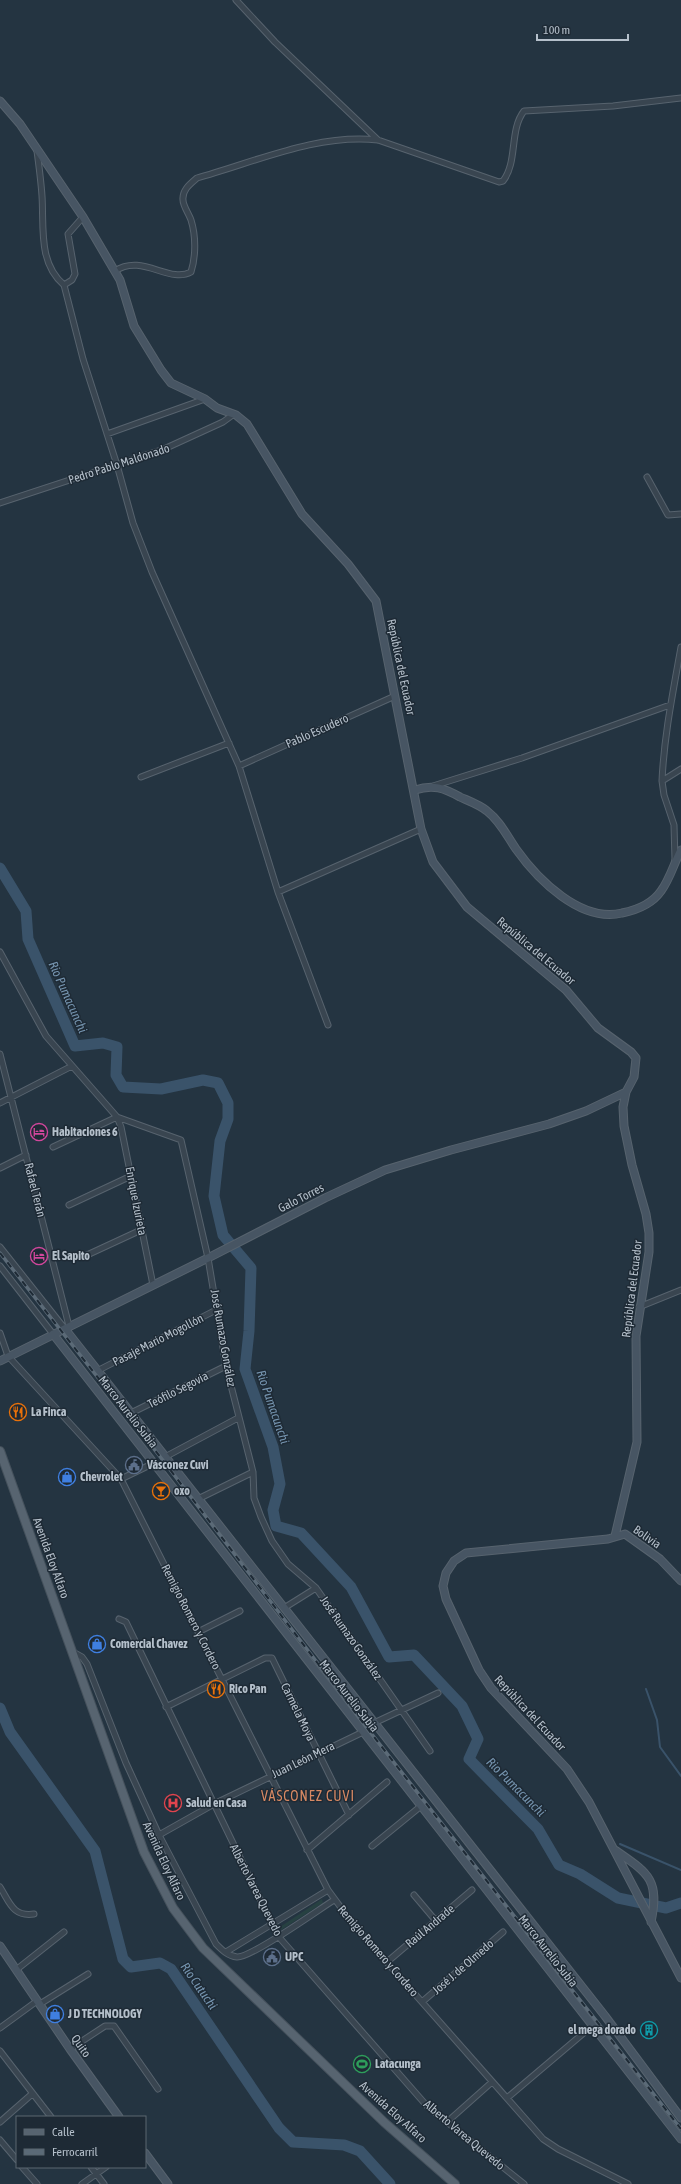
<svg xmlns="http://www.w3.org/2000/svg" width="681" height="2184" viewBox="0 0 681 2184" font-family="'Asap Condensed',sans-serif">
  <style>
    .green { fill: #274142 }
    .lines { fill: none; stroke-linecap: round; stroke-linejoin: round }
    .stream { stroke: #3a536a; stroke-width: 2 }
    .river { stroke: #3a536a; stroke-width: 11 }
    .street-casing { stroke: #57636e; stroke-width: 7 }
    .secondary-casing { stroke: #57636e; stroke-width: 9 }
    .primary-casing { stroke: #45515c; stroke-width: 10 }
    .street { stroke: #394550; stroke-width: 5 }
    .secondary { stroke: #475563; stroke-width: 7 }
    .primary { stroke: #576470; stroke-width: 8 }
    .rail-casing { stroke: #5b6a77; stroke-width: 3.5 }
    .rail { stroke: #1e2a35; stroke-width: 2; stroke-dasharray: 6; stroke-linecap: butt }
    .labels { text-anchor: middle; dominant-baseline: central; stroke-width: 3; stroke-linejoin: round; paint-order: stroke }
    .street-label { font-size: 12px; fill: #b5c0cb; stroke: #1e2a35 }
    .poi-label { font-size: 12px; font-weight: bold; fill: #b5c0cb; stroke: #1e2a35; text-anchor: start }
    .water-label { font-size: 13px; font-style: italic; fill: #7594af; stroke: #1e2a35 }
    .quarter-label { font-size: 14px; letter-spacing: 1px; fill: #d88963; stroke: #1e2a35 }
  </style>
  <rect width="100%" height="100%" fill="#243441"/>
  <path class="green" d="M322,1899l1,4 -42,27 -1,-3z"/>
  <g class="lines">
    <path class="stream" d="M646,1689l11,31 3,27 21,29
      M620,1844l61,26"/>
    <path class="river" d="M0,868l26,43 2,28 47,107 28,-3 14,4 -1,28 7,12 38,2 42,-9 15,3 10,20v16l-8,22 -6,55 9,39 28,33 -2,63 -4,38 28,78 7,37 -7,26 3,16 25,7 50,54 38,70 25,-2 48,51 16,33 -9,20 69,70 21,36 21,9 38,24 48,10 15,-5
      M0,1708l10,24 85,119 28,108 8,8 29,-4 11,6 108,159 14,14 51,3 16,6 30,33"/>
    <g class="street-casing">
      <path id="street" d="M236,0l39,42 103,98
        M37,151c2,15 4,30 5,45 2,31 -4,67 22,89
        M115,271c27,-18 54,13 76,1 5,-16 5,-36 0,-52 -2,-6 -8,-14 -8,-20 -1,-10 7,-16 14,-22 58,-16 121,-45 181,-38l121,42 4,-1c15,-19 6,-51 21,-70l89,-5 68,-8
        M64,285l19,74 34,106 16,58 19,49 87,194 39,126 50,133
        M64,285l8,-5 3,-6 -7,-40 15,-17
        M107,434l98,-35
        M647,477l21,38 13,-1
        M0,503l164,-54 59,-27 11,-8
        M239,766l156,-70
        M141,777l88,-34
        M662,781c2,-45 11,-89 19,-134
        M433,786l89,-28 148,-53
        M675,860l-1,-35 -10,-30 -2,-14 19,-12
        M278,892l143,-63
        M0,952l46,84 71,81 64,23 27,118 18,108 27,106 1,26 7,19 11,24 16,23 28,24 114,163
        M0,1054l69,272
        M0,1103l72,-37
        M117,1117l4,10 32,158
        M53,1147l64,-30
        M0,1168l26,-13
        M69,1205l62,-29
        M0,1247l65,82
        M87,1255l54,-25
        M0,1266l53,68
        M639,1307l42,-17
        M0,1333l8,23 113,123 207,411 25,34 190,215 15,10 70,35
        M97,1371l121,-62
        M131,1413l95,-47
        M165,1457l73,-39
        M121,1479l33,-16
        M198,1499l55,-27
        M284,1608l32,-20
        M119,1619l7,3 152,314 149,170 97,78
        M198,1632l42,-21
        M73,1652l9,5 5,7 39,99 33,72 57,109c6,6 12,12 21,13 14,1 81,-47 97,-57
        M166,1707l99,-49h7l77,157
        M374,1723l64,-30
        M159,1835l55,-31 149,-72
        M372,1846l49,-40
        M307,1850l80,-68
        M0,1887c10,16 13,30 34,27
        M414,1895l22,26
        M226,1952l102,-62
        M387,1962l85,-72
        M16,1970l48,-38
        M422,2002l81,-70
        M40,2004l48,-30
        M0,2028l37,-27
        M70,2049l35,-23h9l44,63
        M0,2051l51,66
        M507,2098l85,-72
        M0,2122l32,-28
        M447,2122l45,-40
        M0,2140l17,20
        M22,2167l15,17
        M91,2167l13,17
        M82,2184l24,-17"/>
    </g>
    <g class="secondary-casing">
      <path id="secondary" d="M0,101l20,23 63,93 37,63 14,46 27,44 10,13 34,16 12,9 19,7 11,9 55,90 46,50 28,37 45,228 12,33 34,45 99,83 32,38 33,24 5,6 -2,19 -8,15 -3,15 1,19 8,39 14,49 3,19v19l-13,84 1,106 -22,94
        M415,790c18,-6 29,-2 45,7 9,4 20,8 27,14 13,10 20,25 29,38 22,31 65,74 106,64 15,-3 30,-9 39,-22 9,-12 13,-28 20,-41
        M65,1329l540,687 76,102
        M53,1334l628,805
        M0,1361l208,-103 117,-60 60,-28 66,-20 98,-26 37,-13 40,-19
        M681,1581l-21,-22 -35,-25 -17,5 -142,14 -12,8 -8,12 -3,13 3,13 33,71 12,18 76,81 22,33 92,176
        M615,1850c33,23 45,29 36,72
        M0,1946l70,103 49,68
        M145,2153l23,31"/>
    </g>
    <g class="primary-casing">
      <path id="primary" d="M0,1451l144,401 29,56 30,40 182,175 70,61"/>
    </g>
    <use href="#street" class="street"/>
    <use href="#secondary" class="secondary"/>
    <use href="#primary" class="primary"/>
    <g class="rail-casing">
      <path id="rail" d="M0,1253l165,210 202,265 314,401"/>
    </g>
    <use href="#rail" class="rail"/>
  </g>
  <defs>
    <g id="hotel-ring" transform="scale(0.9)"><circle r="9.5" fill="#1e2a35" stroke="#d1479c" stroke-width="1.5"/><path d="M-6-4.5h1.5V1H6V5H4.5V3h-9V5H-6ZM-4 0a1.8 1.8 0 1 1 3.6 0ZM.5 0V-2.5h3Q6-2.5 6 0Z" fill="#d1479c"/></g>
    <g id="restaurant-ring" transform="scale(0.9)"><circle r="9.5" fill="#1e2a35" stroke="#e8710a" stroke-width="1.5"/><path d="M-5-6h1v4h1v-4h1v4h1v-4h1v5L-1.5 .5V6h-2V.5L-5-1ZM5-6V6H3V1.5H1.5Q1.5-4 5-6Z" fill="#e8710a"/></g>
    <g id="civic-ring" transform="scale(0.9)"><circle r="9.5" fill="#1e2a35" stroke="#5c6f8a" stroke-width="1.5"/><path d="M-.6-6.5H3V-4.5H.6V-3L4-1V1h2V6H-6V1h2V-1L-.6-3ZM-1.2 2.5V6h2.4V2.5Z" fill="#5c6f8a"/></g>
    <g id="shop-ring" transform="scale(0.9)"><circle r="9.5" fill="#1e2a35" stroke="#3f7fe0" stroke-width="1.5"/><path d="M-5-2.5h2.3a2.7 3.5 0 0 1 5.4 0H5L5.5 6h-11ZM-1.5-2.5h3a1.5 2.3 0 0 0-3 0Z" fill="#3f7fe0"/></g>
    <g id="bar-ring" transform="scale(0.9)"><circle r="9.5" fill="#1e2a35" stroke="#e8710a" stroke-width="1.5"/><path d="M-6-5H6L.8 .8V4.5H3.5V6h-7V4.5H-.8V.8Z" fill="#e8710a"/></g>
    <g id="hospital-ring" transform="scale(0.9)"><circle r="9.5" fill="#1e2a35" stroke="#e0444e" stroke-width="1.5"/><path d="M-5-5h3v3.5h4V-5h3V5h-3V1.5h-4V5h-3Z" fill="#e0444e"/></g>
    <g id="building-ring" transform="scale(0.9)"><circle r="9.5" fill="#1e2a35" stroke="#0f9aa8" stroke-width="1.5"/><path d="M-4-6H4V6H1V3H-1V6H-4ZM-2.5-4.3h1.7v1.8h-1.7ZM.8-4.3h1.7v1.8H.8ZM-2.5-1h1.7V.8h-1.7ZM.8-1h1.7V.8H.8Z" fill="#0f9aa8"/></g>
    <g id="stadium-ring" transform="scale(0.9)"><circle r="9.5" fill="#1e2a35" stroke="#2e9e5b" stroke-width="1.5"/><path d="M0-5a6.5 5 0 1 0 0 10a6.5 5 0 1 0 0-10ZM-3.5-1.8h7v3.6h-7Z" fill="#2e9e5b"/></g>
  </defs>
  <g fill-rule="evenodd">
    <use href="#hotel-ring" x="39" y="1132"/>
    <use href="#hotel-ring" x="39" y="1256"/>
    <use href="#restaurant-ring" x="18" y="1412"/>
    <use href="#civic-ring" x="134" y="1465"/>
    <use href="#shop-ring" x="67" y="1477"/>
    <use href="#bar-ring" x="161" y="1491"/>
    <use href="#shop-ring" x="97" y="1644"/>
    <use href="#restaurant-ring" x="216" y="1689"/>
    <use href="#hospital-ring" x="173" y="1803"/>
    <use href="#civic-ring" x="272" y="1957"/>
    <use href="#shop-ring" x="55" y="2014"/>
    <use href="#building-ring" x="649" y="2030"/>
    <use href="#stadium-ring" x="362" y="2064"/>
  </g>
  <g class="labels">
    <g class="street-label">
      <text transform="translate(119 464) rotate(-18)">Pedro Pablo Maldonado</text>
      <text transform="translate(401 667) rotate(78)">República del Ecuador</text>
      <text transform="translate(317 731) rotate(-24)">Pablo Escudero</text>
      <text transform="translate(536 951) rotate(40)">República del Ecuador</text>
      <text transform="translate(35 1190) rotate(76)">Rafael Terán</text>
      <text transform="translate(301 1198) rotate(-27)">Galo Torres</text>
      <text transform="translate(136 1201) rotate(79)">Enrique Izurieta</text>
      <text transform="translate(632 1289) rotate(-83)">República del Ecuador</text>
      <text transform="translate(223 1338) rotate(80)">José Rumazo González</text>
      <text transform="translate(158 1340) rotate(-27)">Pasaje Mario Mogollón</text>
      <text transform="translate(178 1390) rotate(-27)">Teófilo Segovia</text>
      <text transform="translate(128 1412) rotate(52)">Marco Aurelio Subia</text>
      <text transform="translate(647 1537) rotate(35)">Bolivia</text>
      <text transform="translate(51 1558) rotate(70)">Avenida Eloy Alfaro</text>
      <text transform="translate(191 1617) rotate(63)">Remigio Romero y Cordero</text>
      <text transform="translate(351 1638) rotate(55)">José Rumazo González</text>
      <text transform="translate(349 1696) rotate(52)">Marco Aurelio Subia</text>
      <text transform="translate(298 1712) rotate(64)">Carmela Moya</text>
      <text transform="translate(530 1713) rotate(47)">República del Ecuador</text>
      <text transform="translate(303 1760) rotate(-26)">Juan León Mera</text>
      <text transform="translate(164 1861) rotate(65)">Avenida Eloy Alfaro</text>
      <text transform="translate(256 1890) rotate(63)">Alberto Varea Quevedo</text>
      <text transform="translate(430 1926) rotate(-40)">Raúl Andrade</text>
      <text transform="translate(378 1951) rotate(49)">Remigio Romero y Cordero</text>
      <text transform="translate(548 1951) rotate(52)">Marco Aurelio Subia</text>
      <text transform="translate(463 1967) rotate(-41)">José J. de Olmedo</text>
      <text transform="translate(81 2046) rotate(55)">Quito</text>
      <text transform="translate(393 2112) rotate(42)">Avenida Eloy Alfaro</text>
      <text transform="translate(464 2135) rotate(40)">Alberto Varea Quevedo</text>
    </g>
    <g class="poi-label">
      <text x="52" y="1132">Habitaciones 6</text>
      <text x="52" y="1256">El Sapito</text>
      <text x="31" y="1412">La Finca</text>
      <text x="147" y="1465">Vásconez Cuvi</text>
      <text x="80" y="1477">Chevrolet</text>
      <text x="174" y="1491">oxo</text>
      <text x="110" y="1644">Comercial Chavez</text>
      <text x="229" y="1689">Rico Pan</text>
      <text x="186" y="1803">Salud en Casa</text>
      <text x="285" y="1957">UPC</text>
      <text x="68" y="2014">J D TECHNOLOGY</text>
      <text x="636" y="2030" text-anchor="end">el mega dorado</text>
      <text x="375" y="2064">Latacunga</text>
    </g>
    <g class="water-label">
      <text transform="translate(68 997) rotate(66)">Rio Pumacunchi</text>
      <text transform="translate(273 1407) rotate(71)">Rio Pumacunchi</text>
      <text transform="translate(516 1787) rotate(45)">Rio Pumacunchi</text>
      <text transform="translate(199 1986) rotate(55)">Río Cutuchi</text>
    </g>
    <g class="quarter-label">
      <text x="308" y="1796">VÁSCONEZ CUVI</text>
    </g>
  </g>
  <rect x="16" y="2116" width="130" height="52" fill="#1e2a35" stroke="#5a6671"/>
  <rect x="24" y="2129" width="20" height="6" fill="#576470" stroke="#5a6671"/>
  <text x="52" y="2136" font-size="12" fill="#b5c0cb">Calle</text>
  <rect x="24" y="2149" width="20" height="6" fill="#5b6a77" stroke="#5a6671"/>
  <text x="52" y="2156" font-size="12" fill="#b5c0cb">Ferrocarril</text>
  <path d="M537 34v6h91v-6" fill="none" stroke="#b5c0cb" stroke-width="2"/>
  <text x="543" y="34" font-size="12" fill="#b5c0cb" stroke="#1e2a35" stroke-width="3" paint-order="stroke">100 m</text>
</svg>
